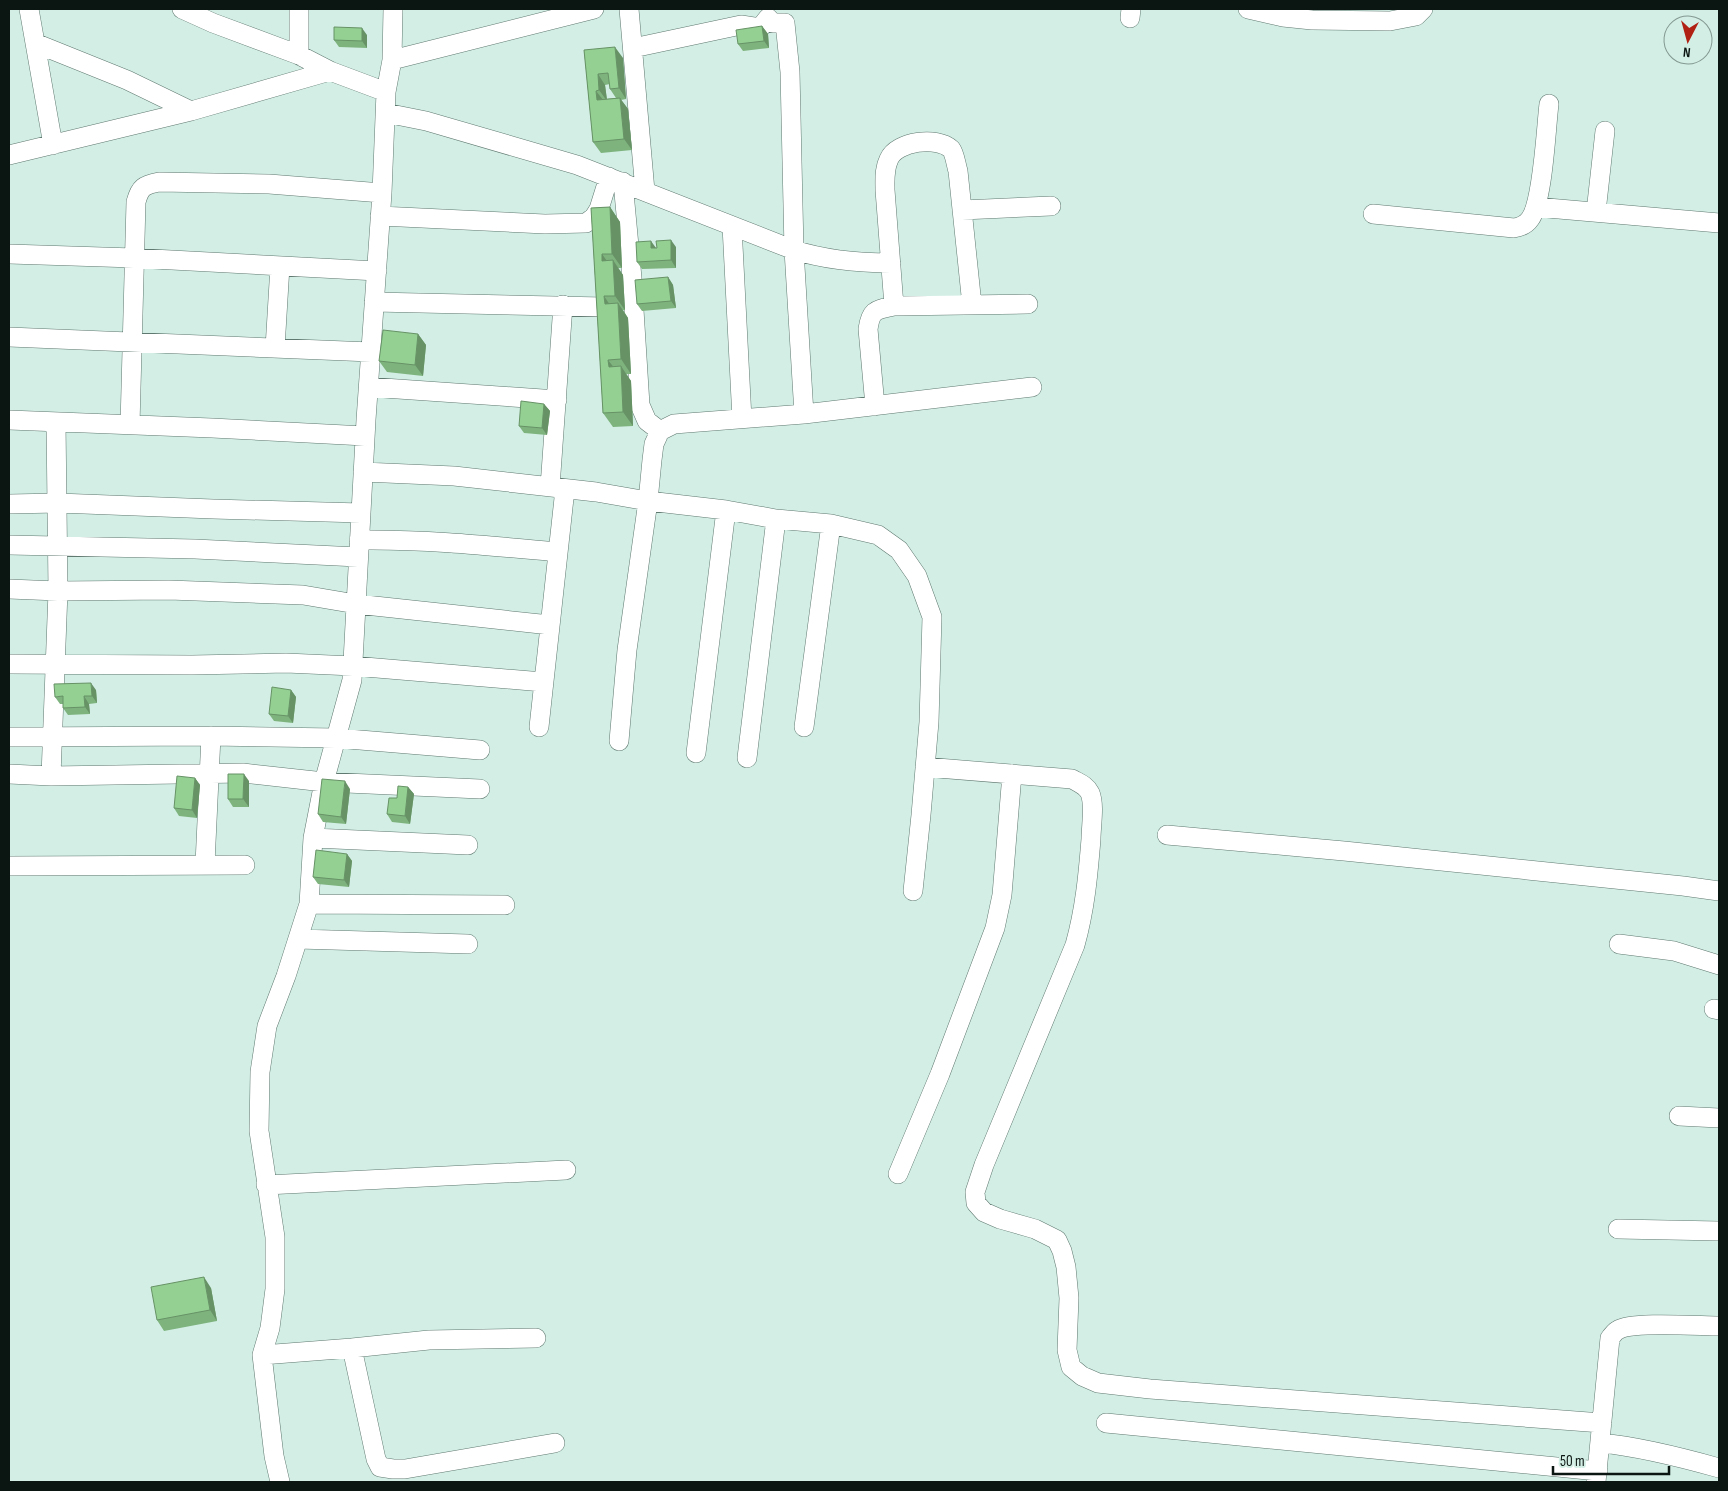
<svg xmlns="http://www.w3.org/2000/svg" width="1728" height="1491" viewBox="0 0 1728 1491" font-family="'Sofia Sans Condensed',sans-serif">
  <style>
    .lines { fill: none; stroke-linecap: round; stroke-linejoin: round }
    .minor-casing { stroke: #5f7870; stroke-width: 20 }
    .minor { stroke: #fff; stroke-width: 19 }
    .wall { fill: #7eb37e; fill-rule: evenodd }
    .shaded-wall { fill: #679266 }
    .building { fill: #93d092; stroke: #679266 }
  </style>
  <rect width="100%" height="100%" fill="#d3efe5"/>
  <g class="lines">
    <g class="minor-casing">
      <path id="minor" d="M29,9l24,136
        M182,9l31,14 86,32 31,16 56,21
        M629,9l16,182
        M1248,9l35,8 29,3 78,1 26,-5 7,-7
        M1130,18l1,-9
        M35,43l92,37 64,31
        M633,48l108,-23 19,3 8,-10 5,5h12l5,49 4,178 10,164
        M299,55v-46
        M392,60l202,-51
        M386,113l40,8 151,44 217,85c32,10 63,13 97,13
        M9,155l182,-44 139,-40
        M623,182l9,96 8,127 7,16 13,10
        M1536,207l183,16
        M962,210l89,-4
        M1596,212l9,-81
        M1373,214l141,14c6,-1 12,-3 16,-9 13,-17 16,-91 19,-115
        M380,216l165,8 41,-1 8,-6 5,-8 10,-32
        M732,226l10,193
        M9,254l125,4 243,13
        M374,302l230,5
        M894,306l-9,-116c0,-11 -1,-21 4,-31 8,-18 48,-23 62,-10 4,5 5,16 7,22l14,134
        M9,337l362,15
        M275,348l5,-82
        M369,387l188,13
        M875,406l-7,-77c3,-20 8,-19 26,-23l134,-2
        M9,420l203,8 153,8
        M130,425l6,-223c4,-15 8,-17 23,-20l110,2 113,9
        M363,472l91,4 142,16 52,9 78,9 50,9 55,5 47,11 21,15 18,26 15,41 -3,105 -8,93 -8,76
        M550,487l13,-182
        M9,504l49,-1 155,6 148,4
        M359,540c67,-1 133,6 198,12
        M9,545l186,4 163,8
        M9,589l49,2 111,-1 134,5 53,9 194,21
        M9,664l183,1 94,-2 67,3 190,16
        M539,727l26,-238
        M804,727l27,-203
        M9,737l202,-1 125,2 144,12
        M619,741l8,-91 21,-149 4,-41 2,-16 6,-13 14,-7 130,-10 228,-27
        M696,753l30,-243
        M747,758l29,-239
        M925,767l147,12c7,4 14,6 18,14 5,12 1,33 1,46 -3,37 -6,70 -16,106l-91,220 -9,27 1,11 8,9 16,7 35,10 22,11 5,11 4,16 3,31 -2,52 4,17 11,9 16,7 52,6 452,34
        M9,774l42,2 192,-3 81,9 156,7
        M51,776l7,-185 -2,-169
        M1167,835l177,16 339,35 36,5
        M313,838l155,7
        M205,864l6,-128
        M9,866l236,-1
        M309,904l196,1
        M298,939l170,5
        M1619,944l55,7 45,14
        M1714,1009l5,1
        M1679,1116l40,2
        M898,1174l42,-100 55,-146 7,-33 10,-121
        M266,1185l300,-15
        M1618,1229l101,2
        M352,1348l24,111 4,8 13,2h12l150,-26
        M262,1355l90,-7 77,-8 107,-2
        M1106,1423l492,48
        M1601,1443c40,4 79,14 118,25
        M280,1482l-6,-26 -12,-101 8,-27 5,-39v-52l-16,-106 1,-59 7,-46 19,-50 23,-72 4,-66 11,-56 28,-102 14,-260 16,-227 4,-101 6,-32 1,-51
        M1596,1482l14,-144c2,-2 5,-7 8,-8 13,-9 82,-4 101,-4"/>
    </g>
    <use href="#minor" class="minor"/>
  </g>
  <path class="wall" d="M762,26l6,8 1,14 -26,3 -5,-7z
    M367,35v13l-28,-1 -5,-7z
    M584,50l39,8 3,41 -5,1 7,9 4,41 -31,3 -8,-11zM610,84v5l6,9 -9,1 -2,-14z
    M610,207l10,15 2,46h-4l5,7 2,35h-2l5,8 3,56h-5l5,7 2,45 -20,1 -10,-14 -12,-205z
    M676,247v21l-34,1 -5,-7 19,-14z
    M668,277l5,8 3,23 -34,3 -5,-7z
    M418,334l8,11 -3,31 -36,-4 -8,-11z
    M544,404l6,7 -3,24 -23,-2 -5,-7z
    M96,690l1,13 -8,1 1,10 -22,1 -5,-7v-4h-3l-5,-7z
    M291,690l5,7 -3,26 -19,-2 -5,-7z
    M195,778l5,7 -3,33 -18,-2 -5,-8z
    M249,781v26h-16l-5,-8z
    M408,787l6,7 -4,30 -18,-2 -5,-8 10,-16z
    M350,789l-4,35 -23,-2 -5,-8z
    M347,854l5,7 -3,26 -31,-3 -5,-7z
    M211,1288l6,33 -53,10 -7,-11z"/>
  <path class="shaded-wall" d="M762,26l6,8 1,14 -5,-7z
    M362,28l5,7v13l-5,-7z
    M615,47l8,11 3,41 -7,-11z
    M598,74l7,11 2,16 -8,-11z
    M596,91l8,10 -7,-1z
    M620,98l8,11 4,41 -8,-11z
    M610,207l10,15 2,46 -10,-14z
    M671,240l5,7v21l-5,-8z
    M651,241l5,7h-5z
    M602,254l10,14 -10,-7z
    M613,260l10,15 2,35 -10,-14z
    M668,277l5,8 3,23 -5,-7z
    M604,296l10,15 -9,-7z
    M618,303l10,15 3,56 -10,-15z
    M418,334l8,11 -3,31 -8,-11z
    M608,360l11,14 -10,-7z
    M621,366l10,15 2,45 -10,-14z
    M544,404l6,7 -3,24 -5,-7z
    M91,683l5,7 1,13 -5,-7z
    M291,690l5,7 -3,26 -5,-7z
    M84,696l5,8 1,10 -5,-7z
    M244,774l5,7v26l-6,-8z
    M195,778l5,7 -3,33 -5,-8z
    M345,781l5,8 -4,35 -5,-7z
    M408,787l6,7 -4,30 -5,-8z
    M347,854l5,7 -3,26 -5,-7z
    M204,1277l7,11 6,33 -7,-11z"/>
  <path class="building" d="M762,26l2,15 -26,3 -2,-14z
    M334,27l28,1v13l-28,-1z
    M615,47l4,41 -9,1 -2,-16 -10,1 1,16 -3,1 1,9 23,-2 4,41 -31,3 -9,-92z
    M610,207l2,47h-10v7l11,-1 2,36h-11l1,8 13,-1 3,56 -13,1 1,7 12,-1 2,46 -20,1 -12,-205z
    M671,240v20l-34,2 -1,-20 15,-1v7h6l-1,-7z
    M668,277l3,24 -34,3 -2,-24z
    M383,330l35,4 -3,31 -36,-4z
    M521,401l23,3 -2,24 -23,-2z
    M91,683l1,13h-8l1,11 -22,1v-12l-8,1 -1,-13z
    M272,687l19,3 -3,26 -19,-2z
    M228,774h16l-1,25h-15z
    M177,776l18,2 -3,32 -18,-2z
    M322,779l23,2 -4,36 -23,-3z
    M398,786l10,1 -3,29 -18,-2 2,-16h8z
    M316,850l31,4 -3,26 -31,-3z
    M204,1277l6,33 -53,10 -6,-33z"/>
  <rect width="1728" height="1491" fill="none" stroke="#0b1512" stroke-width="20"/>
  <g transform="translate(1688 40) rotate(186)"><circle r="24" fill="#d3efe5" stroke="#839891"/>
  <path d="M0-4L9 19L0 12L-9 19Z" fill="#b02114"/>
  <text y="-8" font-size="14" font-weight="bold" text-anchor="middle" fill="#0b1512">N</text>
  </g>
  <path d="M1553 1466v8h116v-8" fill="none" stroke="#0b1512" stroke-width="2.5"/>
  <text x="1560" y="1466" font-size="15" fill="#0b1512" stroke="#d3efe5" stroke-width="4" paint-order="stroke">50 m</text>
</svg>
